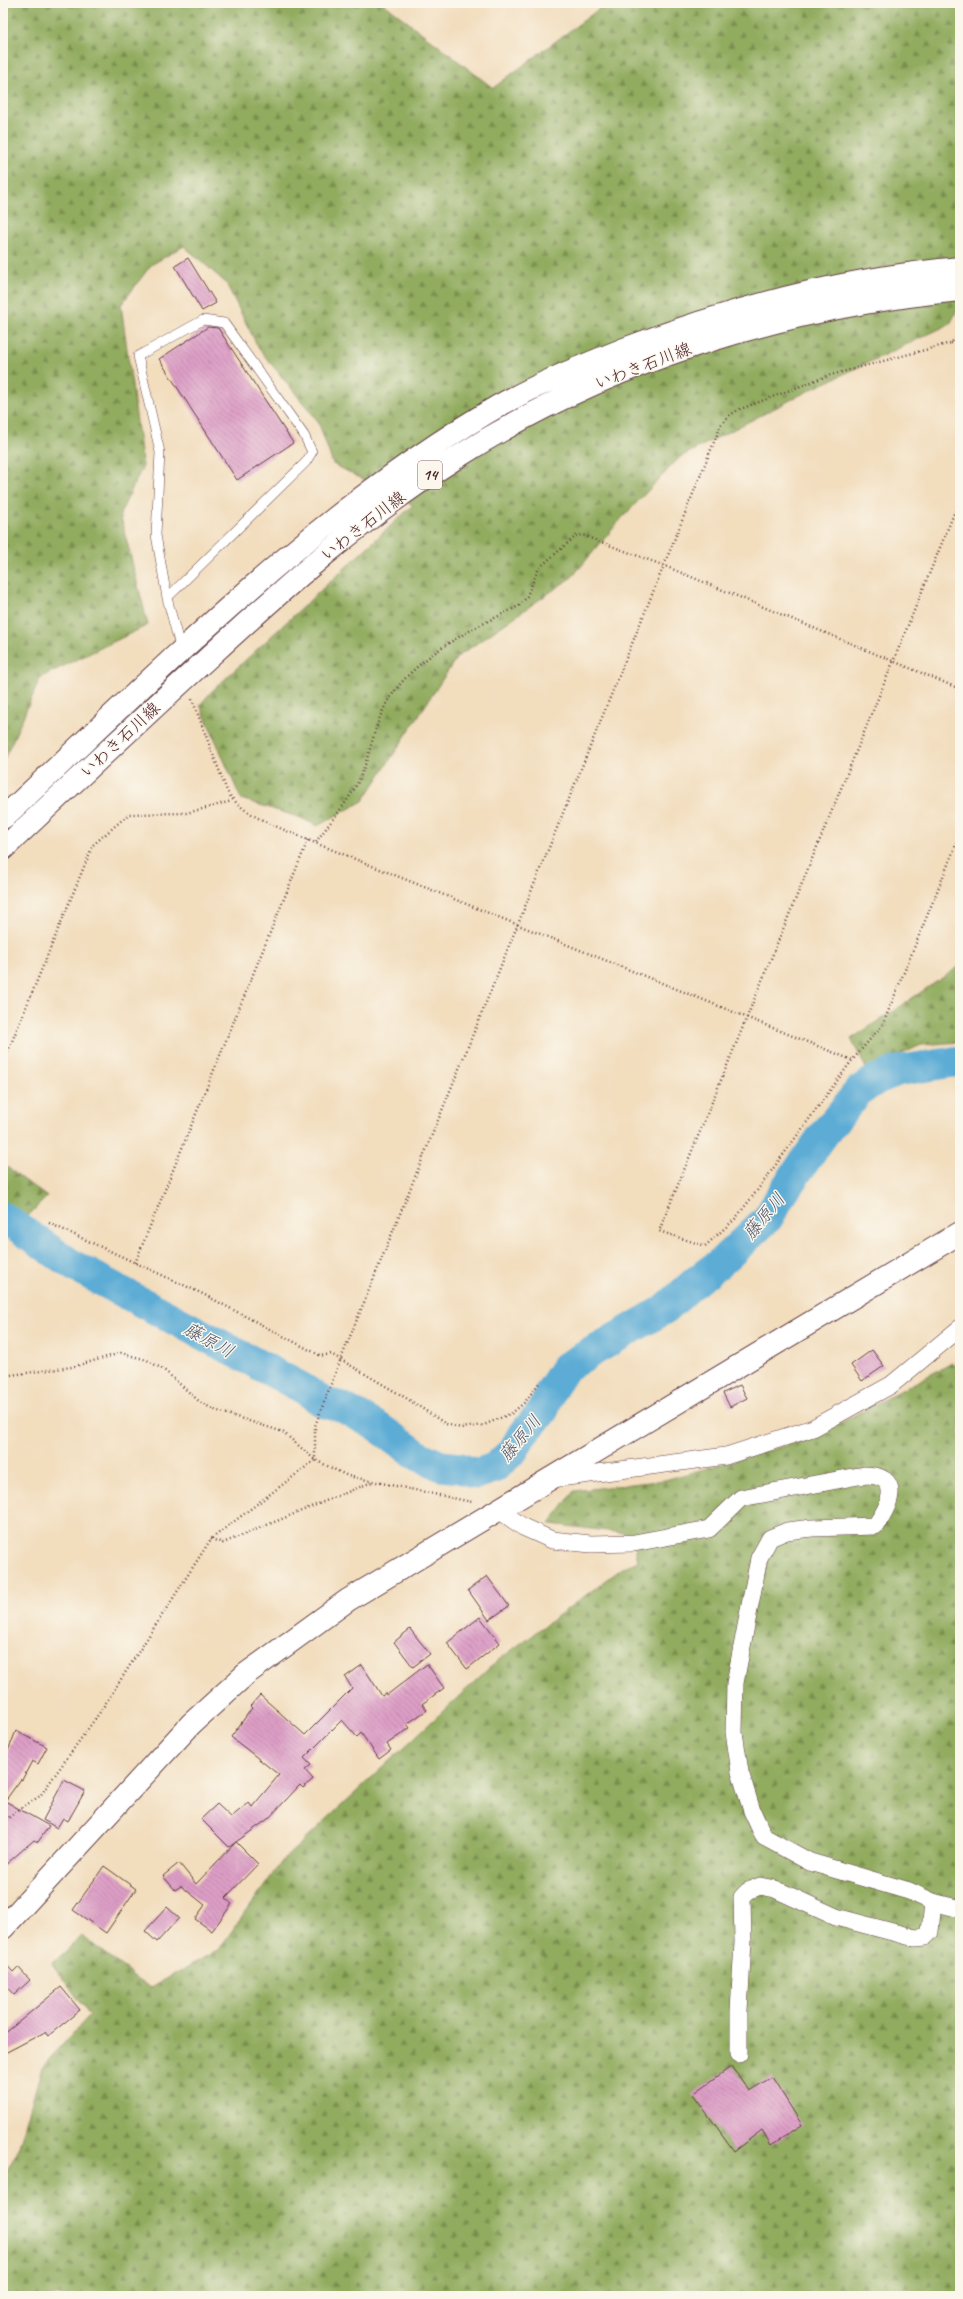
<svg xmlns="http://www.w3.org/2000/svg" width="963" height="2299" viewBox="0 0 963 2299" font-family="Caveat,'Klee One',sans-serif">
  <style>
    .forest { fill: url(#forest-firs); stroke: #6e6644 }
    .lines { fill: none; stroke-linecap: round; stroke-linejoin: round }
    .river { stroke: #5bacd5; stroke-width: 31 }
    .building { fill: url(#building-back-hatch) }
    .lane-casing { stroke: #633c41; stroke-width: 10 }
    .street-casing { stroke: #633c41; stroke-width: 18 }
    .secondary-casing { stroke: #633c41; stroke-width: 24 }
    .primary-casing { stroke: #633c41; stroke-width: 24 }
    .path { stroke: #633c41; stroke-width: 2.5; stroke-dasharray: 1 3; stroke-linecap: butt }
    .lane { stroke: #fff; stroke-width: 9 }
    .street { stroke: #fff; stroke-width: 17 }
    .secondary { stroke: #fff; stroke-width: 22 }
    .primary { stroke: #fff; stroke-width: 22 }
    .labels { text-anchor: middle; dominant-baseline: central; stroke-width: 3; stroke-linejoin: round; paint-order: stroke }
    .shield { fill: #fbf7ec; stroke: #7f6065; stroke-width: 1 }
    .shield-label { font-size: 16px; font-weight: bold; fill: #4a1f2b }
    .street-label { font-size: 17px; fill: #4a1f2b; stroke: #fbf7ec }
    .water-label { font-size: 18px; font-style: italic; fill: #51576f; stroke: #fbf7ec }
  </style>
  <defs>
    <pattern id="forest-firs" width="22" height="20" patternUnits="userSpaceOnUse"><rect width="22" height="20" fill="#91ac5e"/><path d="M5 1l3.5 6h-7zM16 11l3.5 6h-7z" fill="#788b4e"/></pattern>
    <pattern id="building-back-hatch" width="6" height="6" patternUnits="userSpaceOnUse"><rect width="6" height="6" fill="#dd9ec6"/><path d="M-1 5l2 2M0 0l6 6M5-1l2 2" fill="none" stroke="#b580a1"/></pattern>
  </defs>
  <rect width="100%" height="100%" fill="#fbf7ec"/>
  <filter id="ink" filterUnits="userSpaceOnUse"><feTurbulence type="fractalNoise" baseFrequency=".025" numOctaves="2"/><feDisplacementMap in="SourceGraphic" scale="8" xChannelSelector="R" yChannelSelector="G"/><feConvolveMatrix kernelMatrix="1 2 1 2 8 2 1 2 1" color-interpolation-filters="sRGB"/></filter>
  <filter id="wash" filterUnits="userSpaceOnUse"><feTurbulence type="fractalNoise" baseFrequency=".012" numOctaves="4" result="noise"/><feDisplacementMap in="SourceGraphic" scale="16" xChannelSelector="R" yChannelSelector="G"/><feGaussianBlur stdDeviation="0.9" result="paint"/><feColorMatrix in="noise" values="0 0 0 0 0 0 0 0 0 0 0 0 0 0 0 0 0 1.4 0 .05"/><feComposite in="paint" operator="in"/></filter>
  <g filter="url(#wash)">
    <rect width="100%" height="100%" fill="#f2ddbd"/>
    <path class="forest" d="M3,3h380l110,85 114,-85h353v302l-10,19 -138,65 -132,68 -59,62 -49,58 -115,80 -94,144 -46,25 -16,-8 -60,-19 -41,-94 11,-13 202,-187 -80,-41 -15,-43 -59,-72 -33,-66 -42,-37 -33,19 -30,40 22,161 -23,48 28,111 -107,52 -38,85z
      M960,966v76l-39,3 -54,25 -16,-31z
      M3,1164l44,33 -44,44z
      M952,1363l8,6v927h-957v-118l15,-28 24,-83 48,-52 -38,-51 30,-28 68,52 69,-39 64,-89 214,-199 127,-94 14,-6 -5,-27 -83,-10 24,-33 91,-11 147,-42z"/>
    <g class="lines">
      <path class="river" d="M3,1217l71,49 230,123 20,14 18,4 36,20 41,29 22,10 19,2 16,6 18,-6 19,-17 9,-16 21,-24 7,-19 16,-25 99,-58 31,-28 25,-19 47,-44 15,-26 40,-57 36,-44 18,-12 20,-8 63,-10"/>
    </g>
    <g id="blocks">
      <path class="building" d="M188,258l28,45 -14,8 -27,-45z
        M208,327l10,1 75,115 -56,37 -78,-121z
        M872,1350l12,16 -22,15 -11,-16z
        M740,1385l7,13 -17,9 -7,-14z
        M487,1576l22,30 -20,14 -21,-30z
        M480,1617l20,26 -33,26 -20,-26z
        M410,1629l20,25 -17,13 -19,-25z
        M427,1664l17,24 -22,16 5,6 -20,14 3,4 -23,16 4,6 -12,9 -18,-26 -4,4 -15,-17 -38,38 7,7 -6,5 8,9 -10,9 -3,-3 -32,34 -32,23 22,22 -33,34 7,6 -20,27 -17,-12 10,-14 -24,-19 -6,4 -12,-14 16,-13 17,21 40,-42 -7,5 -28,-28 16,-15 14,13 18,-14 3,4 27,-32 -48,-38 21,-29 -2,-2 10,-11 45,40 47,-47 -7,-11 17,-12 20,31 4,-3 1,2z
        M16,1731l31,16 -9,17 -6,-3 -10,19 -1,-1 -16,22 44,25 -11,16 -4,-2 -31,27v-104z
        M64,1780l21,11 -17,30 -5,-3 -6,10 -14,-8z
        M104,1866l32,23 -30,44 -33,-23z
        M167,1907l12,11 -22,24 -12,-11z
        M3,1961l10,11 5,-5 12,13 -16,15 -11,-12z
        M61,1987l19,23 -32,26 -3,-4 -42,22v-19z
        M732,2066l17,25 23,-14 30,48 -31,20 -9,-15 -28,21 -41,-57z"/>
    </g>
  </g>
  <g filter="url(#ink)">
    <use href="#blocks" fill-opacity="0" stroke="#633c41" stroke-width="1"/>
    <g class="lines">
      <g class="lane-casing">
        <path id="lane" d="M167,598l139,-136 6,-10 -8,-17 -80,-112 -21,-3 -65,36 22,96 -4,83 11,63 14,52"/>
      </g>
      <g class="street-casing">
        <path id="street" d="M552,1479l174,-23 87,-28 78,-43 69,-57
          M499,1510l24,17 29,13 39,4 43,-1 75,-14 32,-31 123,-23c39,0 27,29 11,51l-63,2 -25,3 -17,7 -11,20 -24,125 -1,49 6,40 12,39 12,26 46,25 99,29 24,11 27,7
          M739,2054v-43l4,-69 -1,-45 6,-6 12,-5 15,3 61,28 79,21 10,-1 5,-5 3,-30"/>
      </g>
      <g class="secondary-casing">
        <path id="secondary" d="M3,1928l188,-204 55,-50 102,-74 612,-367"/>
      </g>
      <g class="primary-casing">
        <path id="primary" d="M3,818c157,-146 310,-305 497,-413 40,-22 82,-39 124,-56 108,-41 220,-71 336,-81
          M3,849c68,-64 136,-128 205,-191 78,-72 158,-143 248,-200 149,-96 328,-151 504,-168"/>
      </g>
      <path class="path" d="M951,343l9,-1
        M960,499l-301,732 46,15 30,-27 21,-27 94,-129 33,-39 77,-189
        M192,699l35,92c14,25 55,37 81,49l544,220
        M316,842c14,-20 32,-40 43,-62 11,-24 14,-50 26,-74 27,-49 86,-77 134,-100l7,-8 13,-30 37,-32 6,-1 83,31 295,123
        M3,1063l90,-218 36,-31 58,-1 45,-12
        M49,1223l154,71 118,62 10,-2 75,44 40,26 15,4 23,-3 28,-12 13,-11 14,-19
        M135,1263l173,-423
        M3,1376l69,-9 49,-14 26,7 17,10 37,33 14,7 68,22 32,28 33,16 124,26
        M211,1539l12,4 149,-61
        M3,1823l12,-11 25,-16 60,-84 111,-173 104,-79v-34l21,-55 385,-946 9,-10 8,-5 89,-34 124,-33 9,-9"/>
      <use href="#lane" class="lane"/>
      <use href="#street" class="street"/>
      <use href="#secondary" class="secondary"/>
      <use href="#primary" class="primary"/>
    </g>
  </g>
  <g class="labels">
    <rect class="shield" x="418" y="461" width="24" height="28" rx="3"/>
    <g class="shield-label">
      <text x="430" y="475">14</text>
    </g>
    <g class="street-label">
      <text transform="translate(643 366) rotate(-21)">いわき石川線</text>
      <text transform="translate(363 526) rotate(-38)">いわき石川線</text>
      <text transform="translate(120 740) rotate(-43)">いわき石川線</text>
    </g>
    <g class="water-label">
      <text transform="translate(764 1216) rotate(-50)">藤原川</text>
      <text transform="translate(209 1340) rotate(29)">藤原川</text>
      <text transform="translate(520 1438) rotate(-50)">藤原川</text>
    </g>
  </g>
  <rect width="963" height="2299" fill="none" stroke="#fbf7ec" stroke-width="16"/>
</svg>
